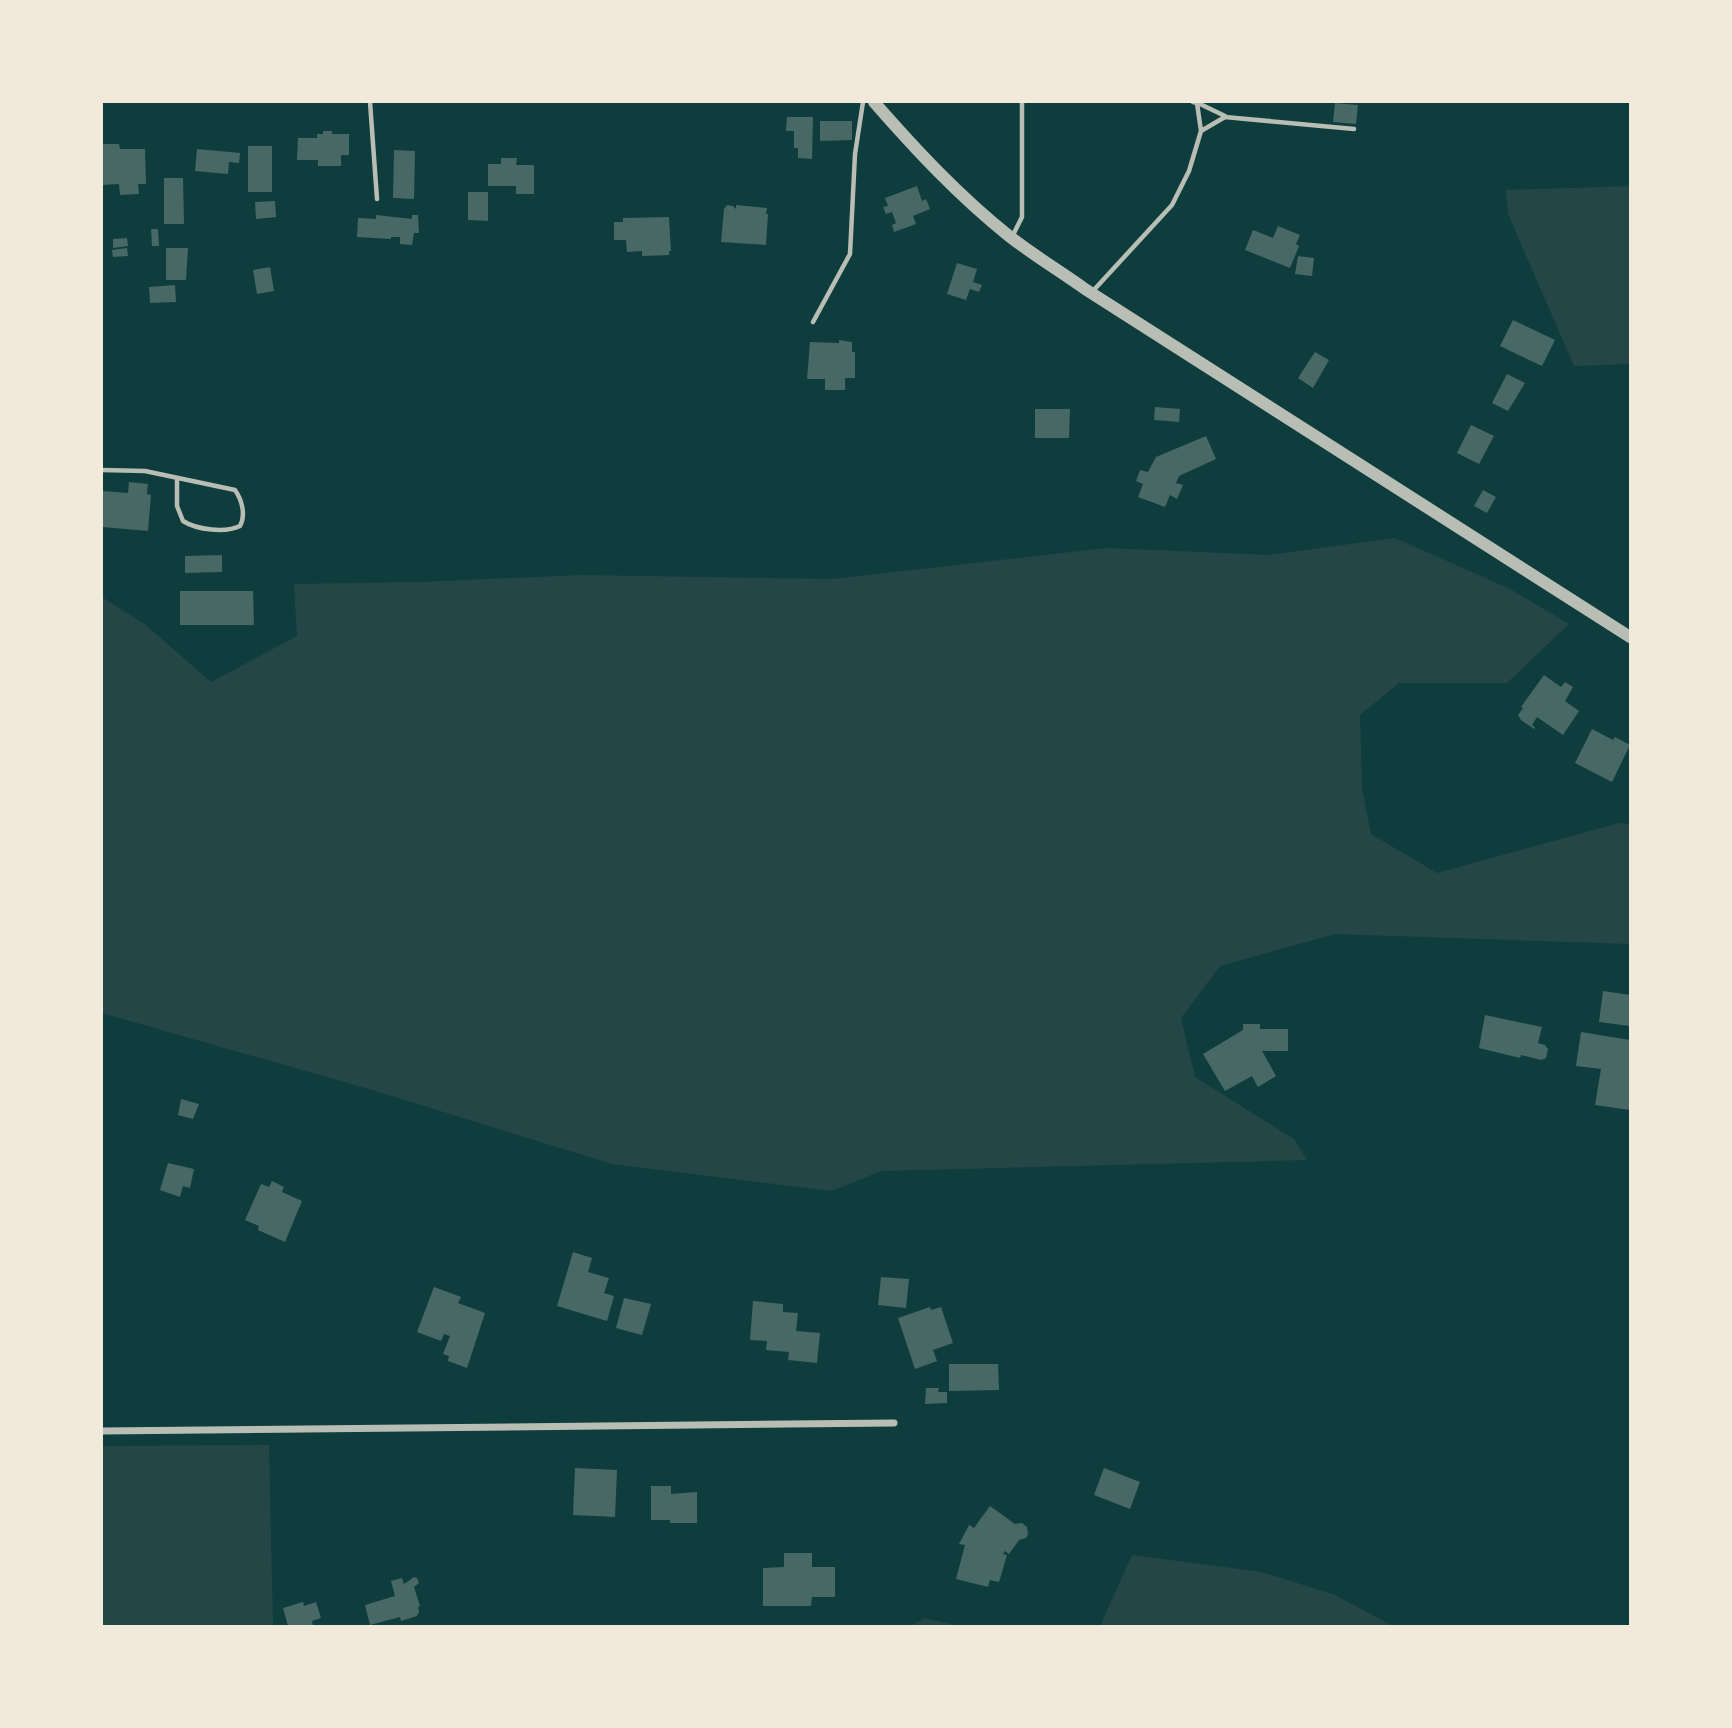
<svg xmlns="http://www.w3.org/2000/svg" width="1732" height="1728" viewBox="0 0 1732 1728" font-family="'Roboto Condensed',sans-serif">
  <style>
    .green { fill: #244646 }
    .building { fill: #486865 }
    .lines { fill: none; stroke-linecap: round; stroke-linejoin: round }
    .service { stroke: #b8beb3; stroke-width: 4.5 }
    .minor { stroke: #b8beb3; stroke-width: 7 }
    .tertiary { stroke: #b8beb3; stroke-width: 12 }
  </style>
  <rect width="100%" height="100%" fill="#0f3d3e"/>
  <path class="green" d="M1630,186v178l-56,2 -66,-152 -2,-24z
    M1395,538l115,51 59,35 -62,59h-108l-39,32 2,73 9,46 66,39 182,-50 11,1v120l-295,-10 -115,32 -39,52 14,59 99,62 13,21 -426,11 -49,20 -220,-27 -240,-74 -270,-77v-416l45,29 64,56 86,-46 -3,-52 127,-2 160,-7 251,4 274,-31 163,7z
    M269,1445l4,181h-171v-180z
    M1132,1555l130,17 73,23 58,31h-293z
    M925,1618l33,8h-47z"/>
  <path class="building" d="M1335,103l23,2 -2,19 -23,-2z
    M787,117h26l-1,42 -14,-1v-10h-4v-17h-8z
    M820,121h32v19l-32,1z
    M323,131h9v3h17v21h-8v11h-23v-6h-21l1,-22h19v-4h6z
    M102,144h17l1,5h25l1,35h-8l1,10 -19,1 -1,-11 -17,1z
    M248,146h24v46h-24z
    M197,149l43,4 -1,10 -10,-1 -1,12 -33,-3z
    M394,150l21,1 -1,48 -21,-1z
    M501,158h16l-1,7h18v29h-18v-8h-28v-22h13z
    M164,178h19l1,46h-20z
    M917,186l5,15 4,-2 4,10 -17,7 3,8 -22,8 -2,-7 4,-2 -4,-11 -6,2 -3,-7 5,-1 -3,-8z
    M468,192h20v29l-20,-1z
    M275,201l1,16 -20,2 -1,-17z
    M727,205l6,1 3,3v-4l31,3 -1,6h2l-2,31 -45,-3 3,-33z
    M376,215l36,4v-4h6l1,18h-5l-2,12 -12,-1v-7h-9v2l-34,-2 1,-19 18,1z
    M669,217l2,34h-2v4l-27,1v-5l-15,1 -1,-12h-12v-18h9v-4z
    M1278,226l22,9 -4,9 3,2 -9,22 -45,-18 8,-20 20,8z
    M151,229h7l1,17h-7z
    M127,238l1,8 -15,2v-9z
    M127,248l1,8 -15,1 -1,-7z
    M166,248h22l-2,32h-20z
    M1298,256l16,2 -2,18 -17,-2z
    M957,263l20,6 -4,13 9,3 -3,7 -9,-3 -4,11 -19,-6z
    M270,267l4,24 -17,3 -4,-24z
    M175,285l1,17 -26,1 -1,-16z
    M1513,320l42,20 -13,26 -42,-20z
    M839,340l13,2v10h3v26h-10v12h-20v-11h-18l3,-37 29,1z
    M1315,352l14,8 -16,28 -15,-10z
    M1507,374l18,9 -17,28 -16,-8z
    M1155,407l25,2 -1,13 -25,-2z
    M1035,409h35l-1,29h-34z
    M1471,425l23,11 -15,28 -22,-11z
    M1206,436l10,23 -37,17 -3,7 7,2 -6,14 -7,-4 -5,12 -27,-10 5,-13 -7,-3 4,-11 8,2 8,-15z
    M129,482l19,2 -1,10 4,1 -3,36 -46,-4v-36l26,2z
    M1483,490l13,7 -9,16 -13,-7z
    M222,555v17l-37,1v-17z
    M180,591h73l1,34h-74z
    M1544,675l17,12 4,-5 8,5 -8,14 14,10 -16,24 -26,-18 -5,8 3,2 -1,2 -13,-9 -3,-5 5,-7 -2,-1z
    M1592,729l21,11 2,-3 15,8 -18,37 -37,-19z
    M1603,991l27,4v31l-31,-4z
    M1485,1015l57,12 -4,16 7,2 3,4 -2,9 -5,2 -20,-5 -1,3 -41,-10z
    M1243,1024h17v5h28v22h-26l14,25 -18,11 -6,-11 -27,15 -22,-37 40,-24z
    M1581,1032l49,8v70l-35,-5 6,-36 -25,-3z
    M181,1099l18,5 -6,15 -15,-4z
    M168,1163l26,6 -4,19 -7,-2 -3,11 -20,-7z
    M272,1181l12,6 -2,5 20,9 -17,41 -27,-12 1,-4 -14,-6 16,-36 8,3z
    M573,1252l19,6 -4,14 21,6 -5,15 10,3 -7,25 -50,-15z
    M881,1277l28,2 -3,29 -28,-3z
    M434,1287l27,10 -3,6 27,10 -18,55 -19,-7 1,-5 -6,-2 7,-18 -6,-2 -3,7 -24,-9z
    M624,1298l27,6 -9,31 -26,-7z
    M753,1301l30,3v8l15,1 -2,18 24,2 -3,30 -29,-3 1,-8 -23,-2 1,-9 -17,-1z
    M930,1307l1,3 10,-3 12,36 -20,7 4,11 -22,8 -17,-51z
    M949,1364h49l1,26 -50,1z
    M926,1388h13l-1,4h9v11l-22,1z
    M575,1468l42,2 -2,47 -42,-2z
    M1104,1468l36,14 -10,27 -36,-14z
    M651,1486h20v8l26,-2v31h-27v-3h-19z
    M990,1506l25,18 7,-1 5,4 1,7 -2,4 -7,2 -10,14 -4,-3 -2,3 4,1 -8,27 -9,-2 -2,7 -32,-8 9,-34 -6,-1 10,-19 5,3z
    M784,1553h28v14h23v30h-23l-1,9h-48v-38l21,-1z
    M414,1577l3,1 2,5 -5,4 6,19 -2,1 1,5 -2,4 -16,5 -1,-4 -30,8 -5,-20 30,-9 -4,-15 11,-3 2,6z
    M303,1602l1,4 12,-4 5,16 -9,3 1,5h-25l-5,-18z"/>
  <g class="lines">
    <path class="service" d="M370,102l7,97
      M1198,103l27,13
      M1201,131l24,-14 129,12
      M1013,235l9,-18v-115
      M1092,292l80,-87 17,-34 12,-40 -4,-28 -4,-1
      M813,322l37,-68 5,-100 8,-52
      M102,470l43,1 90,19c7,10 11,25 5,36 -14,7 -43,4 -57,-5l-6,-15v-27"/>
    <path class="minor" d="M102,1431l792,-8"/>
    <path class="tertiary" d="M874,102c42,48 85,94 135,134 24,19 51,35 76,53l545,348"/>
  </g>
  <rect width="1732" height="1728" fill="none" stroke="#f1e9da" stroke-width="206"/>
</svg>
